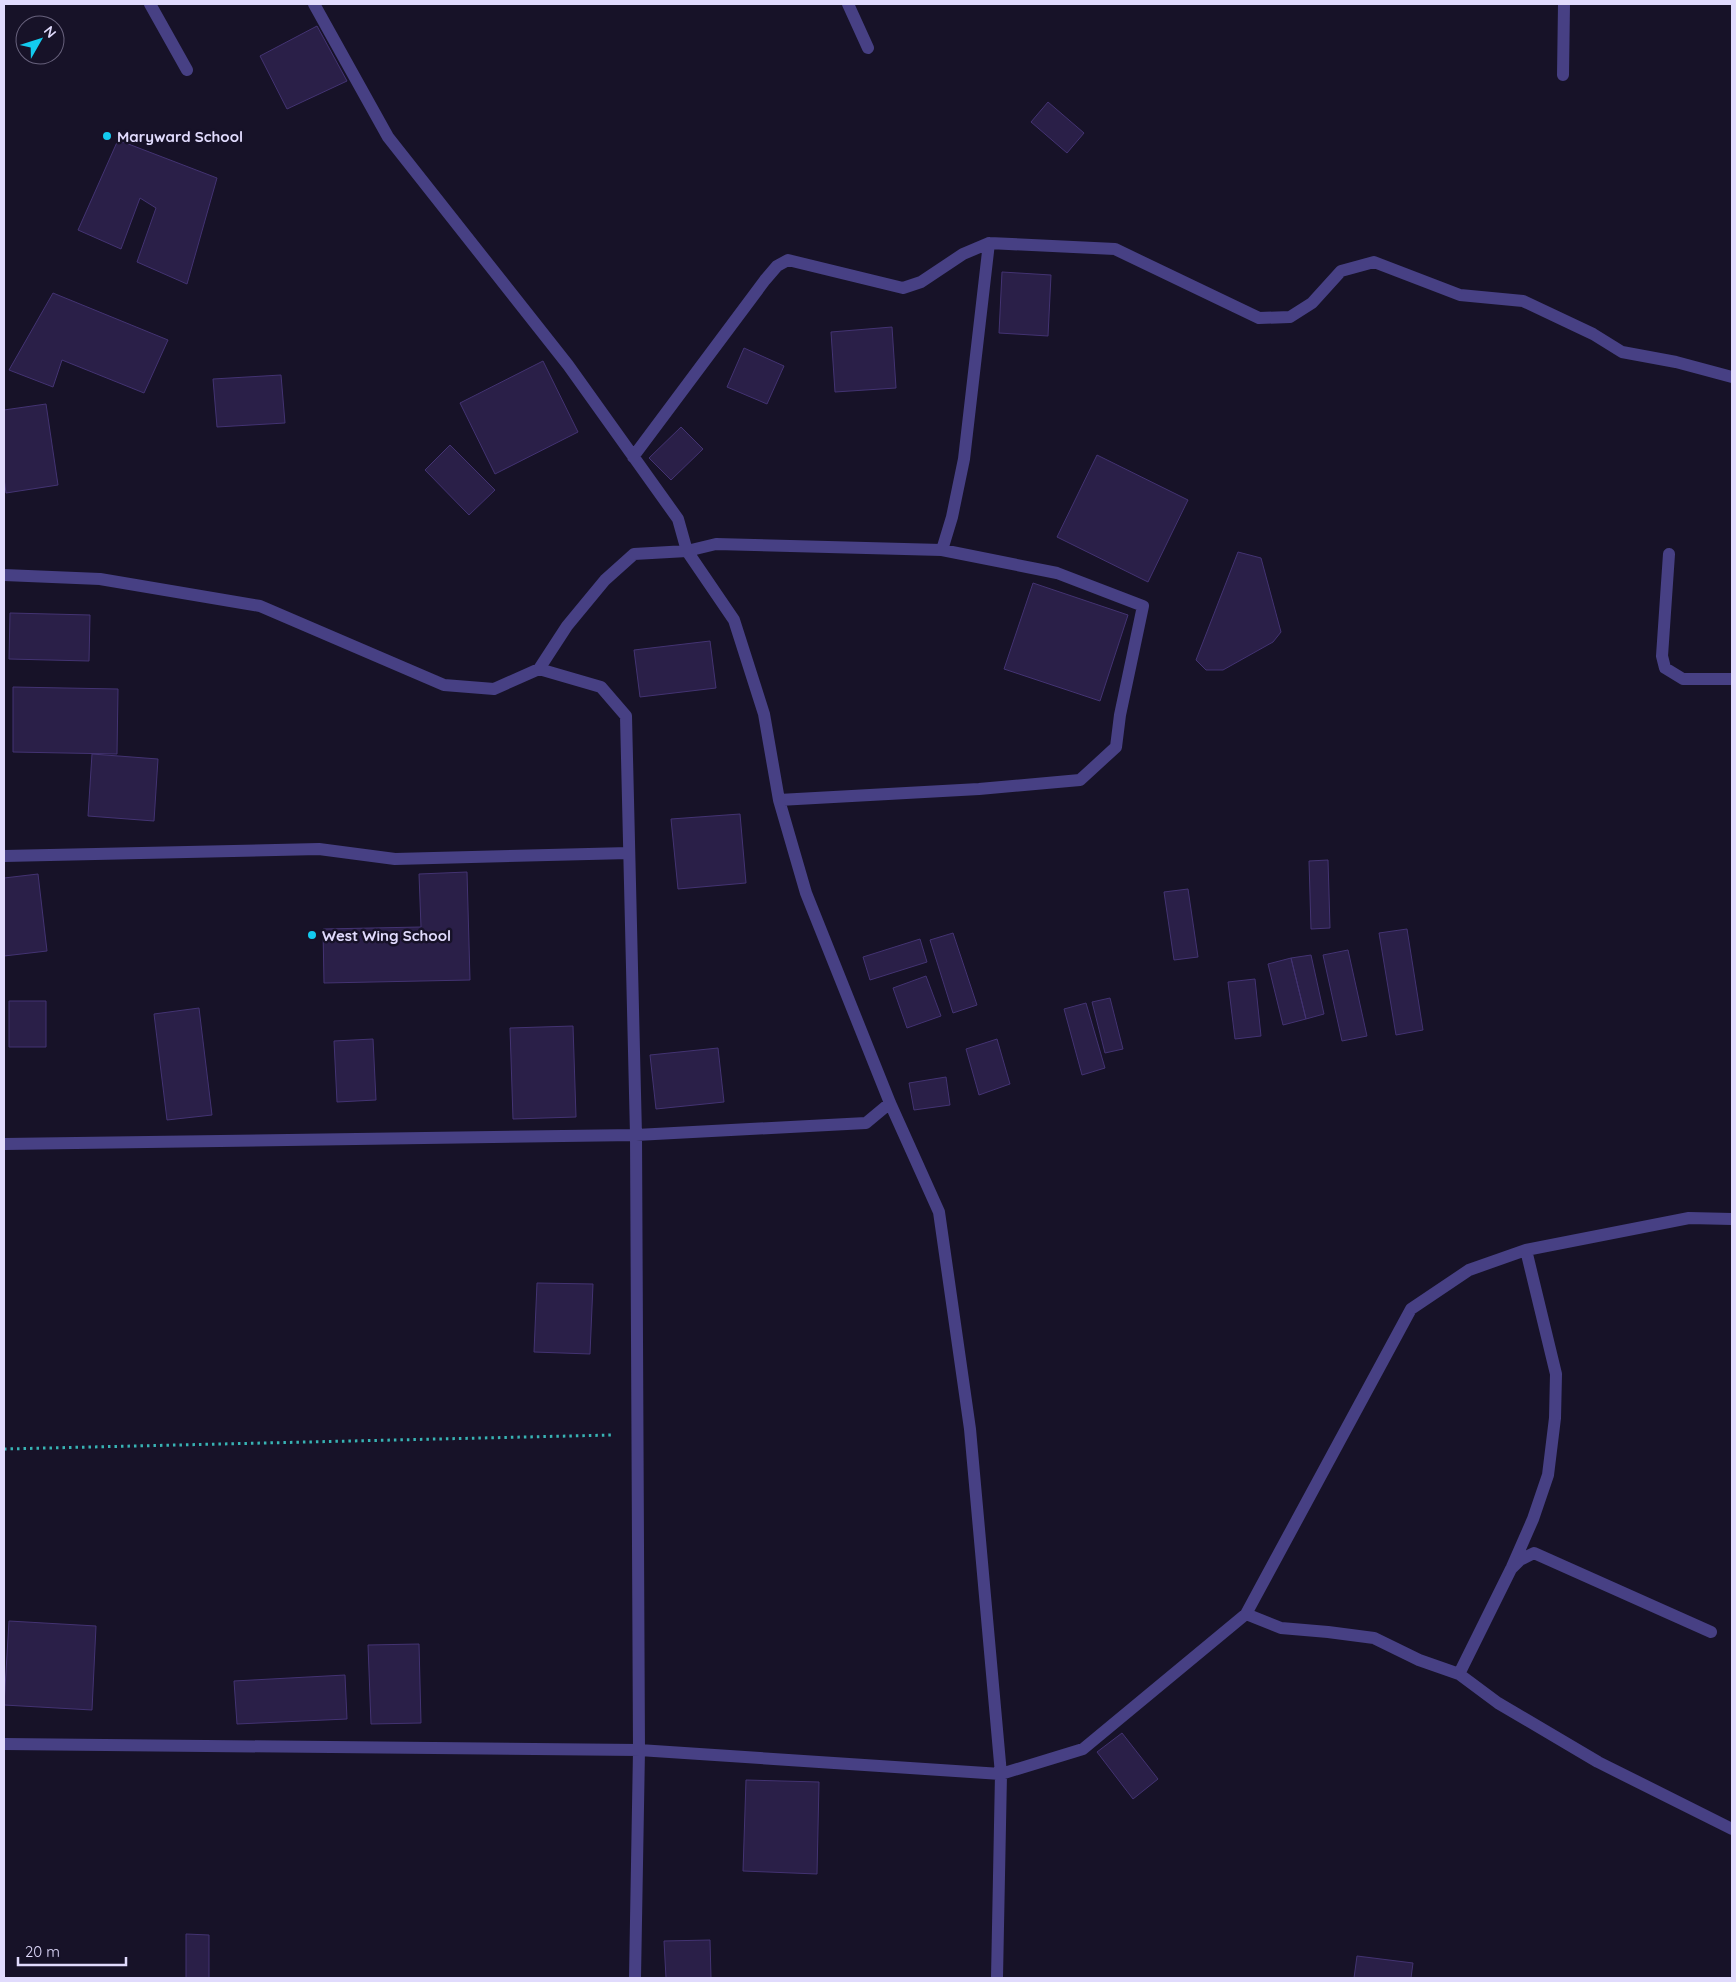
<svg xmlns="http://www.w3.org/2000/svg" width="1736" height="1982" viewBox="0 0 1736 1982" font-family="Quicksand,sans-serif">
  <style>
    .building { fill: #2a1f48; stroke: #433372 }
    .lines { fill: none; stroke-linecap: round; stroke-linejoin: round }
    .path { stroke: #38b3b4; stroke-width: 3; stroke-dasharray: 2.5 4; stroke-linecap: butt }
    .minor { stroke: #474084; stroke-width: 12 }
    .poi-dot { fill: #13cbf0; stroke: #171228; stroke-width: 2 }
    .labels { text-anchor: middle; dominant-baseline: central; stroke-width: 5; stroke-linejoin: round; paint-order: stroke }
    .poi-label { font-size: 15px; font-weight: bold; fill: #e1dbfd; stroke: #171228; text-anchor: start }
  </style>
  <rect width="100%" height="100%" fill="#171228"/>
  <path class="building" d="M317,26l30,55 -60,28 -27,-53z
    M1048,102l36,31 -17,20 -36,-31z
    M118,140l99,38 -30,106 -50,-22 19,-54 -16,-10 -19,51 -43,-19z
    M1002,272l49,3 -3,61 -49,-3z
    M53,293l115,47 -24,53 -82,-33 -9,27 -44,-17z
    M892,327l4,61 -61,4 -4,-60z
    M744,348l40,18 -17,38 -40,-17z
    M543,361l35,71 -83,42 -35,-71z
    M281,375l4,48 -68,4 -4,-48z
    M46,404l12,81 -52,8 -2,-15v-68z
    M681,427l22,22 -32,31 -22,-22z
    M450,445l45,45 -26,25 -44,-45z
    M1097,455l91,45 -40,82 -91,-45z
    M1238,552l23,6 20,74 -8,10 -50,28h-17l-10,-10z
    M1033,583l95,32 -28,86 -96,-32z
    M10,613l80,2 -1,46 -80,-2z
    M710,641l6,47 -76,9 -6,-47z
    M13,687l105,2 -1,65 -104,-2z
    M92,754l66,5 -4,62 -66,-5z
    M740,814l6,69 -68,6 -7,-70z
    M1328,860l2,68 -19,1 -2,-68z
    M467,872l3,108 -146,3 -1,-54 98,-2 -2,-53z
    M38,874l9,77 -43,5v-78z
    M1188,889l10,68 -24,3 -10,-68z
    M1407,929l16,101 -27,5 -17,-102z
    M953,933l24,72 -24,8 -23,-73z
    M920,939l7,23 -57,18 -7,-23z
    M1348,950l19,86 -25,5 -19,-86z
    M1311,955l13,59 -18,5 -15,-61z
    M1291,958l15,61 -23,6 -15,-61z
    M926,976l15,40 -34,12 -14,-40z
    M1255,979l6,57 -26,3 -7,-57z
    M1110,998l13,51 -18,4 -13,-51z
    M9,1001h37v46h-37z
    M1086,1003l19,65 -23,7 -18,-66z
    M199,1008l13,107 -45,5 -13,-106z
    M573,1026l3,91 -63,2 -3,-91z
    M373,1039l3,61 -39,2 -3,-61z
    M997,1039l13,45 -31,11 -13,-46z
    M718,1048l6,54 -68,7 -6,-54z
    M946,1077l4,28 -36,5 -5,-27z
    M537,1283l56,1 -3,70 -56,-2z
    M9,1621l87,5 -4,84 -88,-5z
    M419,1644l2,79 -50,1 -3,-79z
    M345,1675l2,44 -110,5 -3,-43z
    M1122,1733l36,46 -25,20 -36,-47z
    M746,1780l73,2 -2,92 -74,-3z
    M186,1934l23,1v43h-23z
    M710,1940l1,38h-45l-2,-37z
    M1357,1956l56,7 -2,15h-57z"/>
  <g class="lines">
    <path class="path" d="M4,1449l608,-14"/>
    <path class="minor" d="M150,4l37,66
      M314,4l74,133 180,228 110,154 9,32 29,-7 226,6 10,-33 12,-58 25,-216
      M848,4l20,44
      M1563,75l1,-71
      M633,457l132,-177 12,-14 11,-6 115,28 18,-6 42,-28 26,-11 126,6 144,69 31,-1 22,-14 29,-32 33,-9 86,33 63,6 70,33 29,18 54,10 56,15
      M1669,554l-7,102 3,12 18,11h49
      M4,575l96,4 160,27 184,79 50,4 45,-20 28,-43 38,-46 29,-26 53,-3 47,69 30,94 15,86 27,93 84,210 49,109 31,217 31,345 -4,204
      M539,669l62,18 25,29 10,419 3,615 -4,228
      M779,800l200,-11 101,-9 36,-33 4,-32 23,-109 -86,-33 -115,-23
      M4,856l315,-7 76,10 234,-6
      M4,1144l632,-9 230,-12 24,-20
      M1512,1567l21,-48 15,-44 7,-57 1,-44 -30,-124
      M1246,1614l35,14 47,4 46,6 45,22 40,14 39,29 100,59 134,67
      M1459,1674l52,-105 9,-9 14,-7 177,79
      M4,1744l635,6 362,24 82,-25 163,-135 165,-305 58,-39 57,-20 163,-32 43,1"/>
  </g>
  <g class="poi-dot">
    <circle cx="107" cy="136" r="5"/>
    <circle cx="312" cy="935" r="5"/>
  </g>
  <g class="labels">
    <g class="poi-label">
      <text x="117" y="136">Maryward School</text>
      <text x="322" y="935">West Wing School</text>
    </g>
  </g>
  <rect width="1736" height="1982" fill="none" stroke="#e1dbfd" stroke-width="10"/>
  <g transform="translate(40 40) rotate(51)"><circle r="24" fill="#171228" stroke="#68627d"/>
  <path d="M0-4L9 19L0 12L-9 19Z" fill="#13cbf0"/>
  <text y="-8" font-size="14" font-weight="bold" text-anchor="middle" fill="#e1dbfd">N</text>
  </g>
  <path d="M18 1957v8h108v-8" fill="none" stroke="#e1dbfd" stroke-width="2.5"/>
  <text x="25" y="1957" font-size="15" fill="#e1dbfd" stroke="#171228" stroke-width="4" paint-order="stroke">20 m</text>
</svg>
